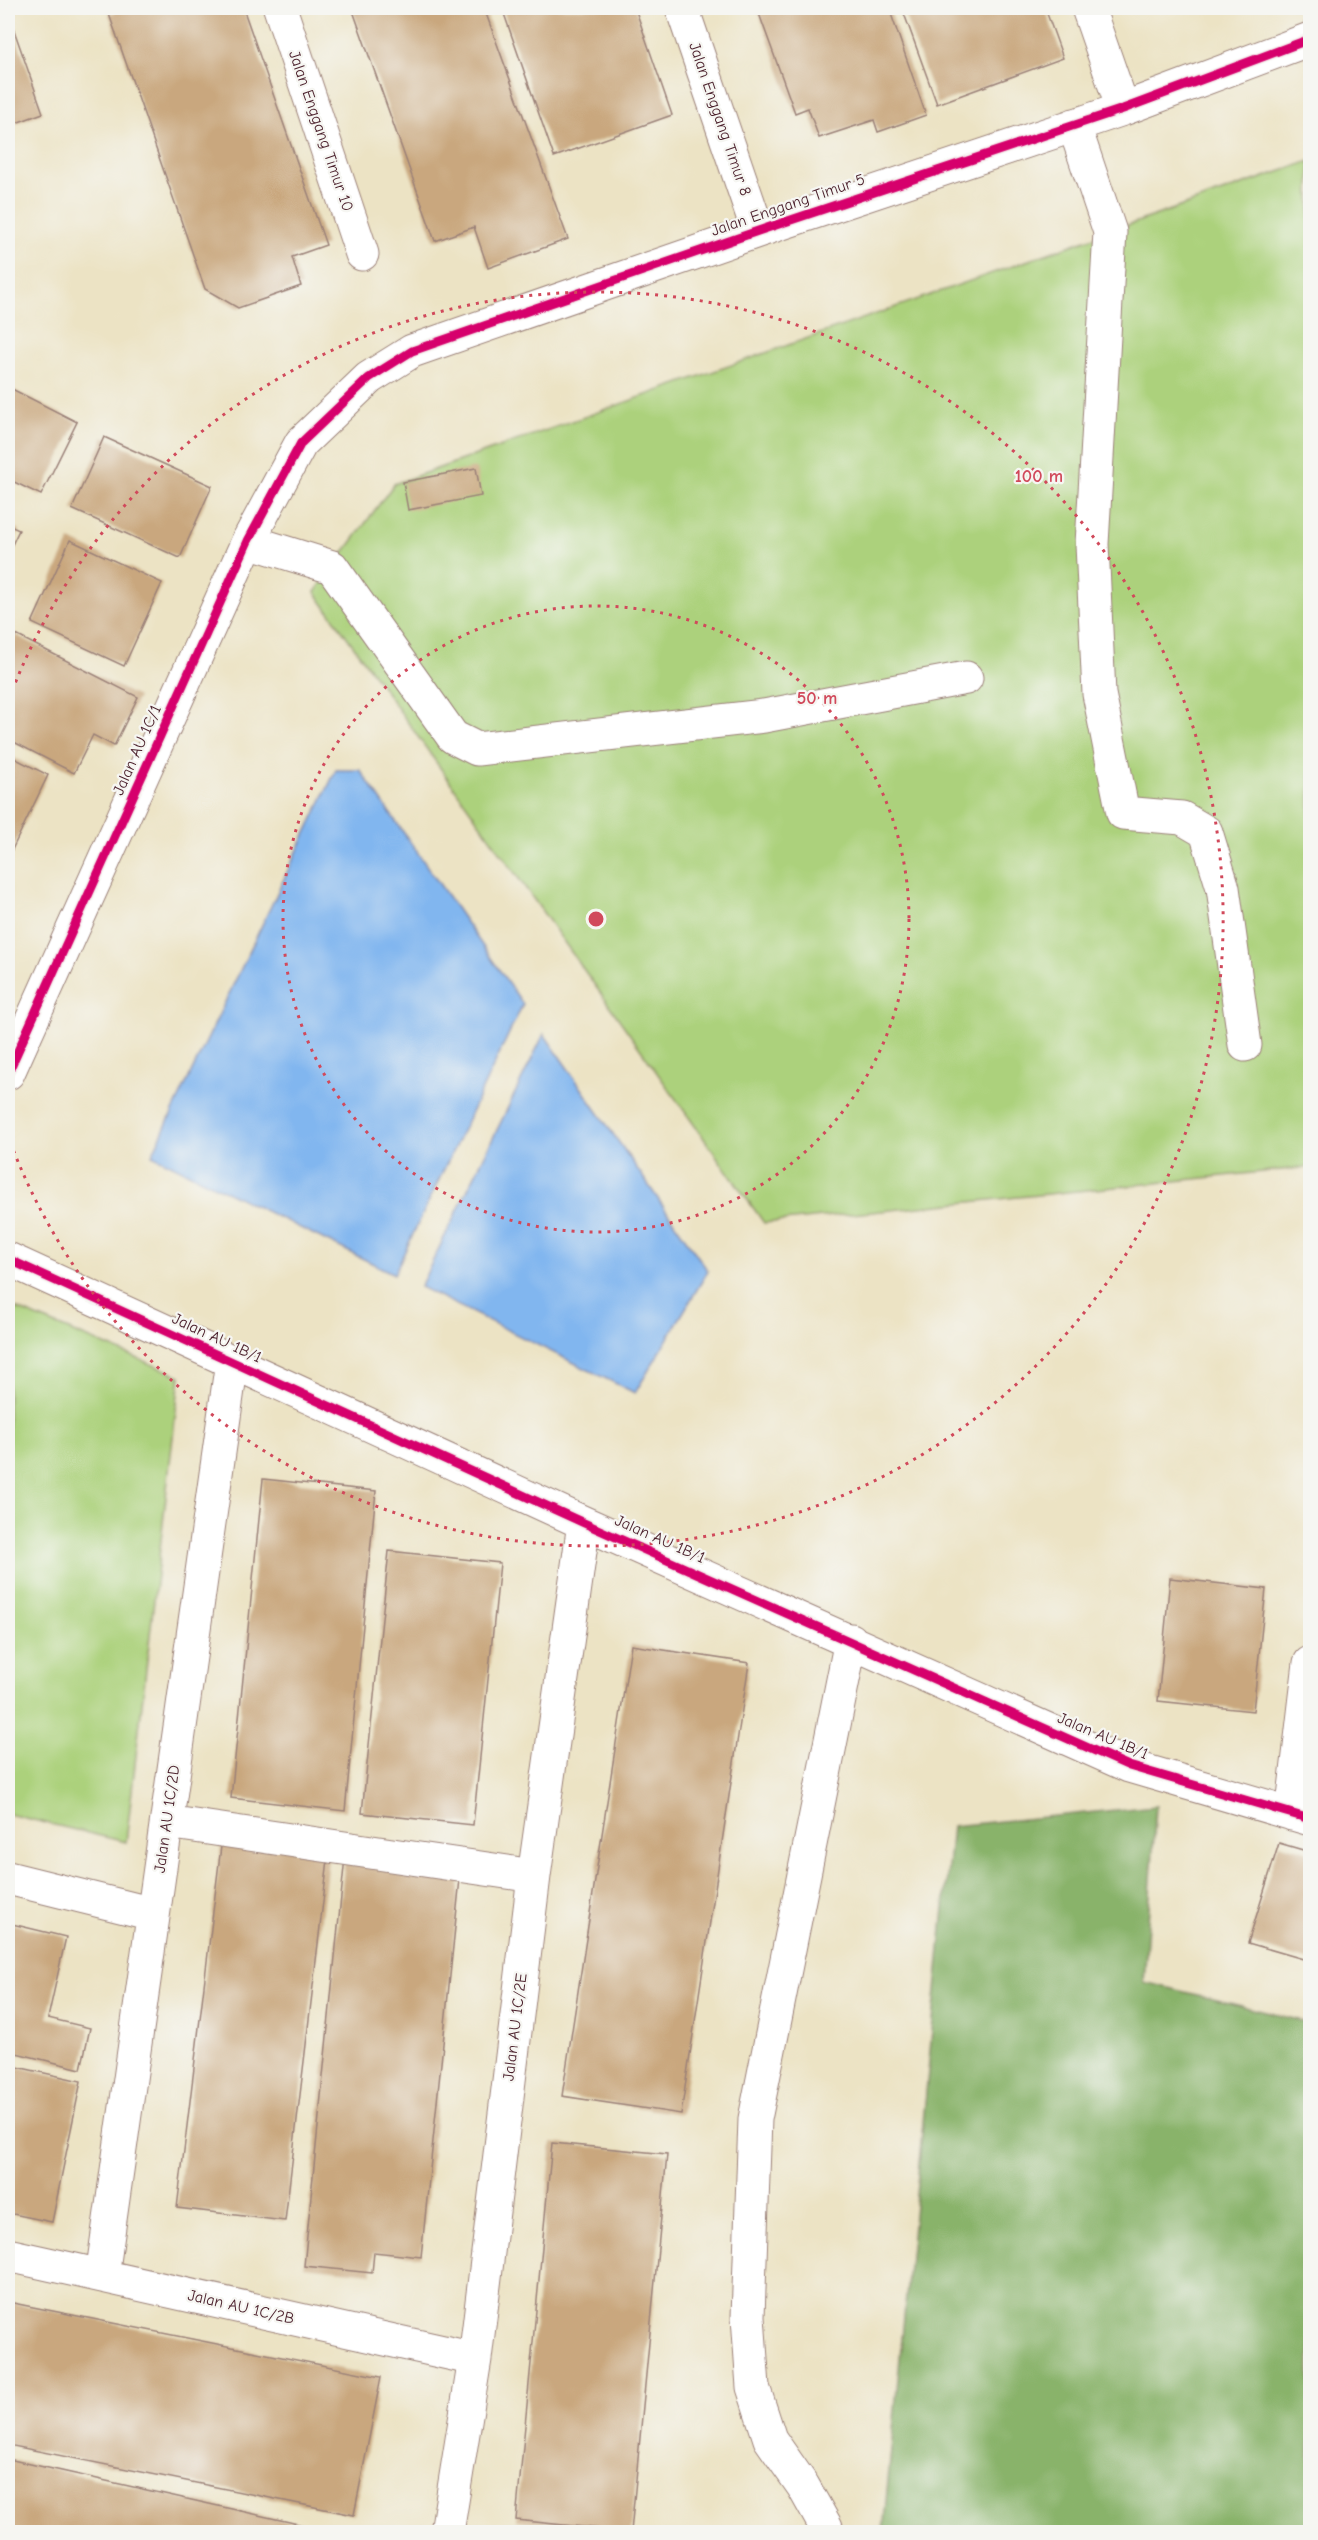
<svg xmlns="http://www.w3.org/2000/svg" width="1318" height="2540" viewBox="0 0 1318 2540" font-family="'Comic Neue',sans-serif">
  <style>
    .green { fill: #acd17b; stroke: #7b7853; stroke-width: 1.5 }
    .forest { fill: #89b36b; stroke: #6a694b; stroke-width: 1.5 }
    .water { fill: #81b6ef; stroke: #666a8d; stroke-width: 1.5 }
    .building { fill: #c9a77e }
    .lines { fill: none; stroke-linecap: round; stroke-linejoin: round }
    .minor-casing { stroke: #9b8178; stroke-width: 35 }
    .minor { stroke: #fff; stroke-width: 33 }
    .cycleway-casing { stroke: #f6f6f2; stroke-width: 13 }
    .cycleway { stroke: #d6006c; stroke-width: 9 }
    .ring { fill: none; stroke: #d1495b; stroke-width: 3; stroke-dasharray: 3 6 }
    .labels { text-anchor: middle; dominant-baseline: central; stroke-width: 4.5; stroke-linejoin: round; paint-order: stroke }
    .street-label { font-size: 16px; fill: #4a1f2b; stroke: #f6f6f2 }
    .centre { fill: #d1495b; stroke: #f6f6f2; stroke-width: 3 }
    .ring-label { font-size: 18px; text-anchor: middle; font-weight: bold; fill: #d1495b; stroke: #f6f6f2; stroke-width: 4.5; stroke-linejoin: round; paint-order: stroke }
  </style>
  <rect width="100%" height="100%" fill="#f6f6f2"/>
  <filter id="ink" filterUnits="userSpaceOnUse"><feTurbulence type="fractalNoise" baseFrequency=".0167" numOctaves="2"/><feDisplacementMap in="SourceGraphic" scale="12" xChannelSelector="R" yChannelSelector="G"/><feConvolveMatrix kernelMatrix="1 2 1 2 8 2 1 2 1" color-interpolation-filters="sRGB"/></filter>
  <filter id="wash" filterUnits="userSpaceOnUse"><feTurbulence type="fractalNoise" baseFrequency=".008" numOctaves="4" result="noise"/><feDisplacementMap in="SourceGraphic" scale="24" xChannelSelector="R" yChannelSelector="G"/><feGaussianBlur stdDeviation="1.35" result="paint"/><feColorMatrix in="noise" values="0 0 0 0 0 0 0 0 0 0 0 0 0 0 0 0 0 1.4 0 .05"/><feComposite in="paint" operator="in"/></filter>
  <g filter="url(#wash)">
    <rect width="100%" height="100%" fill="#ece3c4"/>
    <path class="green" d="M1310,161v1006l-546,56 -449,-631 79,-108z
      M8,1305l172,71 -54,466 -118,-28z"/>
    <path class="forest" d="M1156,1806l-12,176 166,41v509h-427l69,-706z"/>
    <path class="water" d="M336,770h24l163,234 -129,270 -242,-119z
      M544,1034l164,237 -73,122 -215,-106z"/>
    <g id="blocks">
      <path class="building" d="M128,8h115l83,237 -34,12 9,29 -63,22 -33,-19 -96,-275z
        M352,8h132l84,231 -80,29 -14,-41 -39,14z
        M502,8h133l37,107 -118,42z
        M757,8h132l37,107 -48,17 -4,-12 -55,18 -11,-30 -13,5z
        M902,8h143l18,50 -126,46z
        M8,13l35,100 -35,13z
        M8,387l69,35 -36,73 -33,-16z
        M104,437l108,49 -32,72 -108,-49z
        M476,468l5,28 -73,14 -5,-28z
        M8,525l11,5 -11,23z
        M70,540l92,43 -38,83 -92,-43z
        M16,635l122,62 -24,49 -21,-11 -19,38 -66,-34v-88z
        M8,755l40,20 -40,83z
        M263,1479l113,12 -31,320 -114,-13z
        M389,1551l111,12 -27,262 -111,-12z
        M1170,1578l96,11 -13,122 -95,-10z
        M631,1645l118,18 -68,451 -119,-18z
        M222,1838l107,13 -44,370 -108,-13z
        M1279,1843l31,9v109l-62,-18z
        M345,1857l116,12 -40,388 -47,-5 -2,21 -68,-7z
        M8,1923l58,14 -18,81 42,10 -9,41 -73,-18z
        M8,2065l73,16 -29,141 -44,-9z
        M552,2143l115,11 -36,378 -115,-12z
        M8,2302l373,75 -27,138 -346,-70z
        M8,2459l326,73h-326z"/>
    </g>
  </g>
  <g filter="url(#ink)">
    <use href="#blocks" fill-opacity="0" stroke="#9b8178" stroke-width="1.5"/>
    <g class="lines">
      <g class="minor-casing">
        <path id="minor" d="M280,8l82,246
          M682,8l76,223
          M1088,8l35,101
          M1074,125l36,107 -18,312 7,150 24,119 59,5 24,14 17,56 22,157
          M248,541l84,26 121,170 24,12 287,-33 202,-38
          M8,1073l240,-532 53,-98 68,-65 43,-27 346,-120 365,-122 187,-70
          M8,1259l576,264 545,243 181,53
          M1292,1814l18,-151
          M167,1822l367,54
          M8,1878l145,36
          M8,2255l467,104
          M102,2276l130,-915
          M447,2532l28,-173 59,-483 50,-353
          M827,2532l-1,-5 -23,-41 -33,-47 -17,-52 -5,-70 7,-198 96,-479"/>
      </g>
      <use href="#minor" class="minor"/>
      <g class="cycleway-casing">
        <path id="cycleway" d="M8,1073l240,-532 53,-98 68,-65 43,-27 346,-120 365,-122 187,-70
          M8,1259l576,264 545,243 181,53"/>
      </g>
      <use href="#cycleway" class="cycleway"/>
    </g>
  </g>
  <g class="ring">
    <circle cx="596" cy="919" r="313"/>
    <path d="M9 699A627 627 0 1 1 9 1139"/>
  </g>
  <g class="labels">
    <g class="street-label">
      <text transform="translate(720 119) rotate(71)">Jalan Enggang Timur 8</text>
      <text transform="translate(321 131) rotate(71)">Jalan Enggang Timur 10</text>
      <text transform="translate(788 205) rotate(-19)">Jalan Enggang Timur 5</text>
      <text transform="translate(137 750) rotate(-66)">Jalan AU 1C/1</text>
      <text transform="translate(217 1338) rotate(25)">Jalan AU 1B/1</text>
      <text transform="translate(660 1539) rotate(24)">Jalan AU 1B/1</text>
      <text transform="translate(1103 1736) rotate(23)">Jalan AU 1B/1</text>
      <text transform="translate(167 1819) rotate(-82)">Jalan AU 1C/2D</text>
      <text transform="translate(515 2027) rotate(-83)">Jalan AU 1C/2E</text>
      <text transform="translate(241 2307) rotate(13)">Jalan AU 1C/2B</text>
    </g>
  </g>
  <circle cx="596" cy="919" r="9" class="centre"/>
  <g class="ring-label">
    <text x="1039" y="482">100 m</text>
    <text x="817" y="704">50 m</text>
  </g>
  <rect width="1318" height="2540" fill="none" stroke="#f6f6f2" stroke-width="30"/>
</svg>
